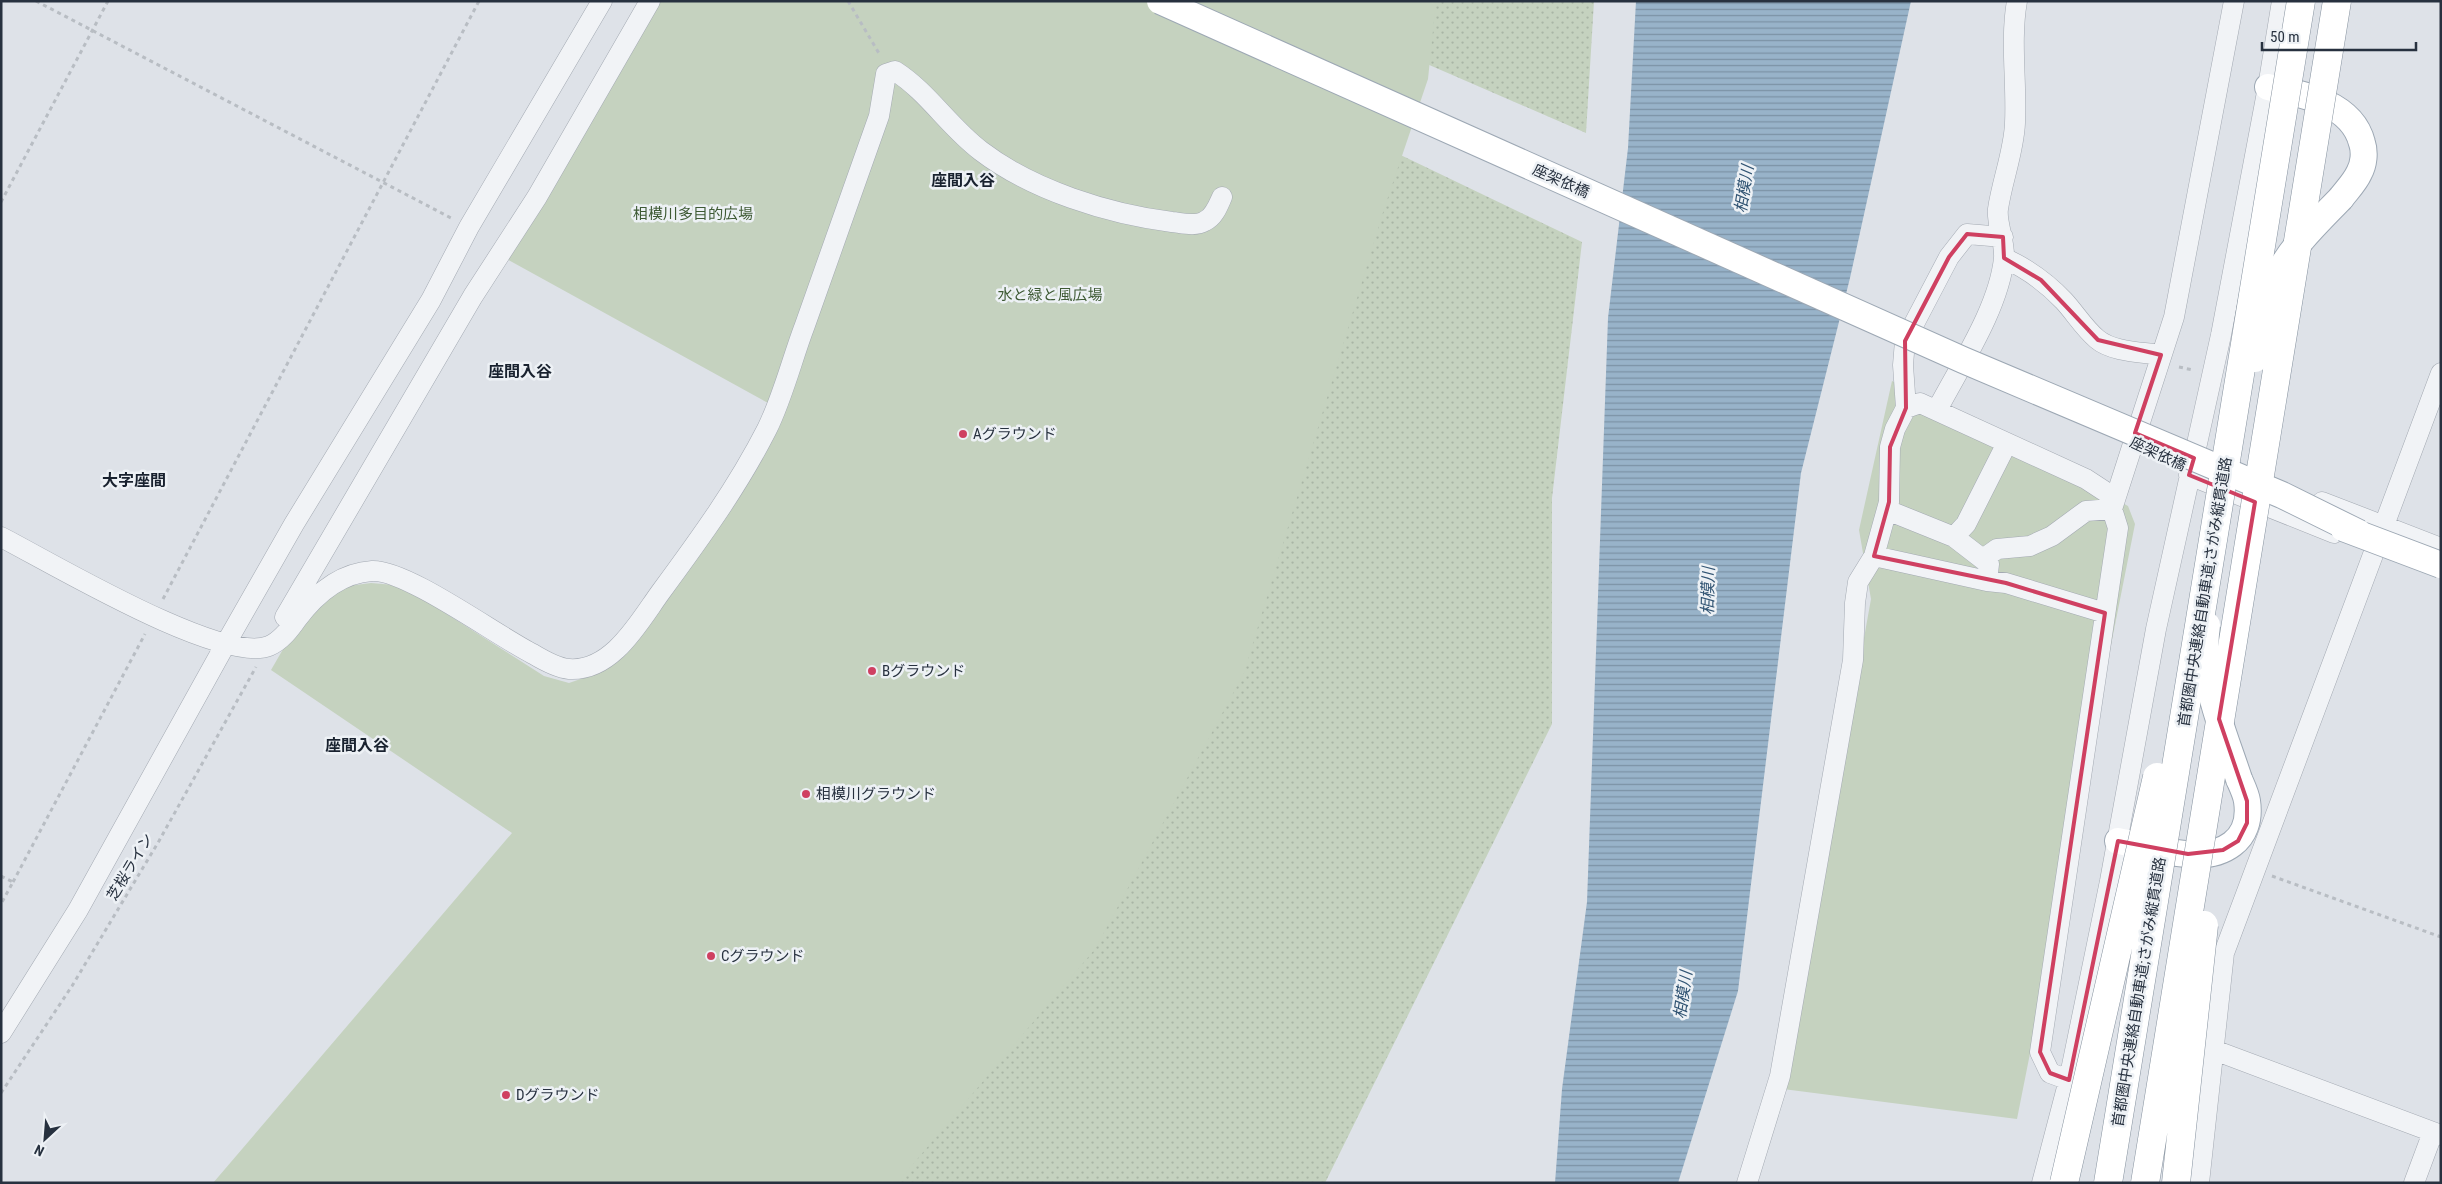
<svg xmlns="http://www.w3.org/2000/svg" width="2442" height="1184" viewBox="0 0 2442 1184" font-family="'Roboto Condensed','Noto Sans JP',sans-serif">
  <style>
    .grass { fill: url(#grass-dots) }
    .park { fill: #c5d2bf }
    .water { fill: url(#water-rules) }
    .lines { fill: none; stroke-linecap: round; stroke-linejoin: round }
    .minor-casing { stroke: #a3a9b2; stroke-width: 21 }
    .major-casing { stroke: #9da8b4; stroke-width: 28 }
    .path { stroke: #b8bdc3; stroke-width: 3; stroke-dasharray: 4 4; stroke-linecap: butt }
    .minor { stroke: #f1f3f6; stroke-width: 20 }
    .major { stroke: #fff; stroke-width: 26 }
    .major-bridge-casing { stroke: #9da8b4; stroke-width: 28; stroke-linecap: butt }
    .highway-bridge-casing { stroke: #85919e; stroke-width: 29; stroke-linecap: butt }
    .major-bridge { stroke: #fff; stroke-width: 26 }
    .highway-bridge { stroke: #fff; stroke-width: 28 }
    .marked { fill: none; stroke: #cf4061; stroke-width: 4; stroke-linejoin: round }
    .poi-dot { fill: #cf4061; stroke: #edf1f5; stroke-width: 2 }
    .labels { text-anchor: middle; dominant-baseline: central; stroke-width: 5; stroke-linejoin: round; paint-order: stroke }
    .street-label { font-size: 15px; fill: #27313f; stroke: #edf1f5 }
    .park-label { font-size: 15px; fill: #3e5a34; stroke: #edf1f5 }
    .poi-label { font-size: 15px; fill: #27313f; stroke: #edf1f5; text-anchor: start }
    .neighbourhood-label { font-size: 16px; font-weight: bold; fill: #19222f; stroke: #edf1f5 }
    .water-label { font-size: 16px; font-style: italic; fill: #315473; stroke: #edf1f5 }
  </style>
  <defs>
    <pattern id="grass-dots" width="8" height="8" patternUnits="userSpaceOnUse" patternTransform="scale(1.25)"><rect width="8" height="8" fill="#c5d2bf"/><path d="M2 2h.1M6 6h.1" fill="none" stroke="#a9b5a5" stroke-width="1.8" stroke-linecap="round"/></pattern>
    <pattern id="water-rules" width="6" height="5" patternUnits="userSpaceOnUse" patternTransform="scale(1.25)"><rect width="6" height="5" fill="#98b3c9"/><path d="M0 2.5h6" fill="none" stroke="#7c92a5"/></pattern>
  </defs>
  <rect width="100%" height="100%" fill="#dee2e8"/>
  <path class="grass" d="M1282,1h312l-8,132z
    M1236,76l346,166 -30,256v226l-227,459h-555z"/>
  <path class="park" d="M650,1h786l-8,78 -44,130 -140,464 -149,276 -198,234h-684l299,-350 -241,-163 22,-38 24,-27 31,-19 23,-3 23,2 26,12 124,79 25,7 32,-11 178,-263 -276,-152z
    M1892,381l236,125 7,18 -118,595 -234,-30 88,-490 -12,-69z"/>
  <path class="water" d="M1636,1h275l-61,277 -49,195 -63,518 -60,192h-123l7,-94 25,-187 21,-584 20,-170z"/>
  <g class="lines">
    <g class="minor-casing">
      <path id="minor" d="M2004,258c22,10 43,25 60,43 11,12 20,27 33,38 15,13 45,13 64,16
        M1906,408l-3,-43 2,-24 44,-84 18,-23 36,3
        M1937,410c23,-44 62,-102 67,-152 1,-17 -8,-36 -6,-49 4,-28 16,-58 17,-86 2,-40 -5,-82 2,-122
        M2189,475l145,58
        M2322,502l119,46
        M1,537c49,25 221,128 268,109 12,-5 21,-17 28,-27 18,-24 43,-46 75,-48 34,-2 125,65 161,83 10,6 24,14 36,15 43,3 70,-47 91,-76 39,-53 77,-105 107,-164 16,-32 25,-70 38,-104 25,-70 49,-139 74,-209l7,-42 9,-3c33,21 54,56 86,80 51,39 127,63 191,71 10,1 23,5 33,-1 9,-4 13,-15 17,-24
        M1954,537l12,-13 41,-81
        M1874,556l113,25 2,-17 -35,-27 -67,-27
        M1983,559l14,-10 33,-3 22,-10 34,-25 26,-2
        M1987,581l19,2 99,30
        M285,617l188,-321 64,-99 113,-196
        M1,1033l77,-123 147,-265 69,-121 137,-224 38,-73 133,-226
        M2214,1050l227,85
        M2069,1080l-19,-7 -10,-21 78,-524 -6,-19 62,-192 60,-316
        M1747,1183l33,-107 73,-416 2,-57 3,-21 16,-26 15,-54 1,-55 5,-18 11,-21 14,-5 166,76 29,19
        M2042,1183l27,-103 41,-199 46,-252 65,-294 47,-248 14,-86
        M2199,1183l25,-230 217,-580
        M2414,1183l19,-51"/>
    </g>
    <g class="major-casing">
      <path id="major" d="M2268,87c35,7 84,16 94,56 3,9 2,21 -3,30 -4,9 -12,17 -18,25
        M2118,841c22,4 46,11 68,13 36,4 67,-13 61,-53 -1,-7 -5,-15 -8,-22"/>
    </g>
    <path class="path" d="M36,1l417,218
      M848,1l32,54
      M1,202l107,-201
      M2179,367l14,3
      M163,599l316,-598
      M1,876l12,6 -12,22
      M2272,876l169,61
      M13,882l132,-248
      M1,1093l71,-107 87,-145 97,-174"/>
    <use href="#minor" class="minor"/>
    <use href="#major" class="major"/>
    <g class="major-bridge-casing">
      <path id="major-bridge" d="M1160,1l803,359 319,135 77,38
        M2255,359c6,-28 10,-57 22,-83 13,-28 43,-56 64,-78
        M2343,528l98,37
        M2207,625c-8,53 16,105 32,154"/>
    </g>
    <g class="highway-bridge-casing">
      <path id="highway-bridge" d="M2064,1183l93,-406
        M2108,1183l193,-1182
        M2145,1183l192,-1182
        M2176,1183l28,-258"/>
    </g>
    <use href="#major-bridge" class="major-bridge"/>
    <use href="#highway-bridge" class="highway-bridge"/>
  </g>
  <path class="marked" d="M1967,234l36,3 1,21 37,22 57,60 63,15 -26,78 59,25 -5,17 66,27 -36,217 28,82v22l-9,18 -15,9 -35,4 -70,-13 -49,239 -19,-7 -10,-21 65,-439 -99,-30 -132,-27 15,-54 1,-55 16,-39 -1,-67 44,-84z"/>
  <g class="poi-dot">
    <circle cx="963" cy="434" r="5"/>
    <circle cx="872" cy="671" r="5"/>
    <circle cx="806" cy="794" r="5"/>
    <circle cx="711" cy="956" r="5"/>
    <circle cx="506" cy="1095" r="5"/>
  </g>
  <g class="labels">
    <g class="street-label">
      <text transform="translate(1561 181) rotate(24)">座架依橋</text>
      <text transform="translate(2158 454) rotate(25)">座架依橋</text>
      <text transform="translate(2205 592) rotate(-81)">首都圏中央連絡自動車道;さがみ縦貫道路</text>
      <text transform="translate(130 867) rotate(-59)">芝桜ライン</text>
      <text transform="translate(2139 992) rotate(-81)">首都圏中央連絡自動車道;さがみ縦貫道路</text>
    </g>
    <g class="park-label">
      <text x="693" y="214">相模川多目的広場</text>
      <text x="1050" y="295">水と緑と風広場</text>
    </g>
    <g class="poi-label">
      <text x="973" y="434">Aグラウンド</text>
      <text x="882" y="671">Bグラウンド</text>
      <text x="816" y="794">相模川グラウンド</text>
      <text x="721" y="956">Cグラウンド</text>
      <text x="516" y="1095">Dグラウンド</text>
    </g>
    <g class="neighbourhood-label">
      <text x="963" y="180">座間入谷</text>
      <text x="520" y="371">座間入谷</text>
      <text x="134" y="480">大字座間</text>
      <text x="357" y="745">座間入谷</text>
    </g>
    <g class="water-label">
      <text transform="translate(1744 189) rotate(-81)">相模川</text>
      <text transform="translate(1708 591) rotate(-89)">相模川</text>
      <text transform="translate(1683 995) rotate(-82)">相模川</text>
    </g>
  </g>
  <rect width="2442" height="1184" fill="none" stroke="#27313f" stroke-width="5"/>
  <g transform="translate(45 1139) rotate(206)" stroke="#edf1f5" stroke-width="4" paint-order="stroke">
  <path d="M0-4L9 19L0 12L-9 19Z" fill="#27313f"/>
  <text y="-8" font-size="14" font-weight="bold" text-anchor="middle" fill="#27313f">N</text>
  </g>
  <path d="M2262 42v8h154v-8" fill="none" stroke="#27313f" stroke-width="2.5"/>
  <text x="2270" y="42" font-size="15" fill="#27313f" stroke="#edf1f5" stroke-width="4" paint-order="stroke">50 m</text>
</svg>
